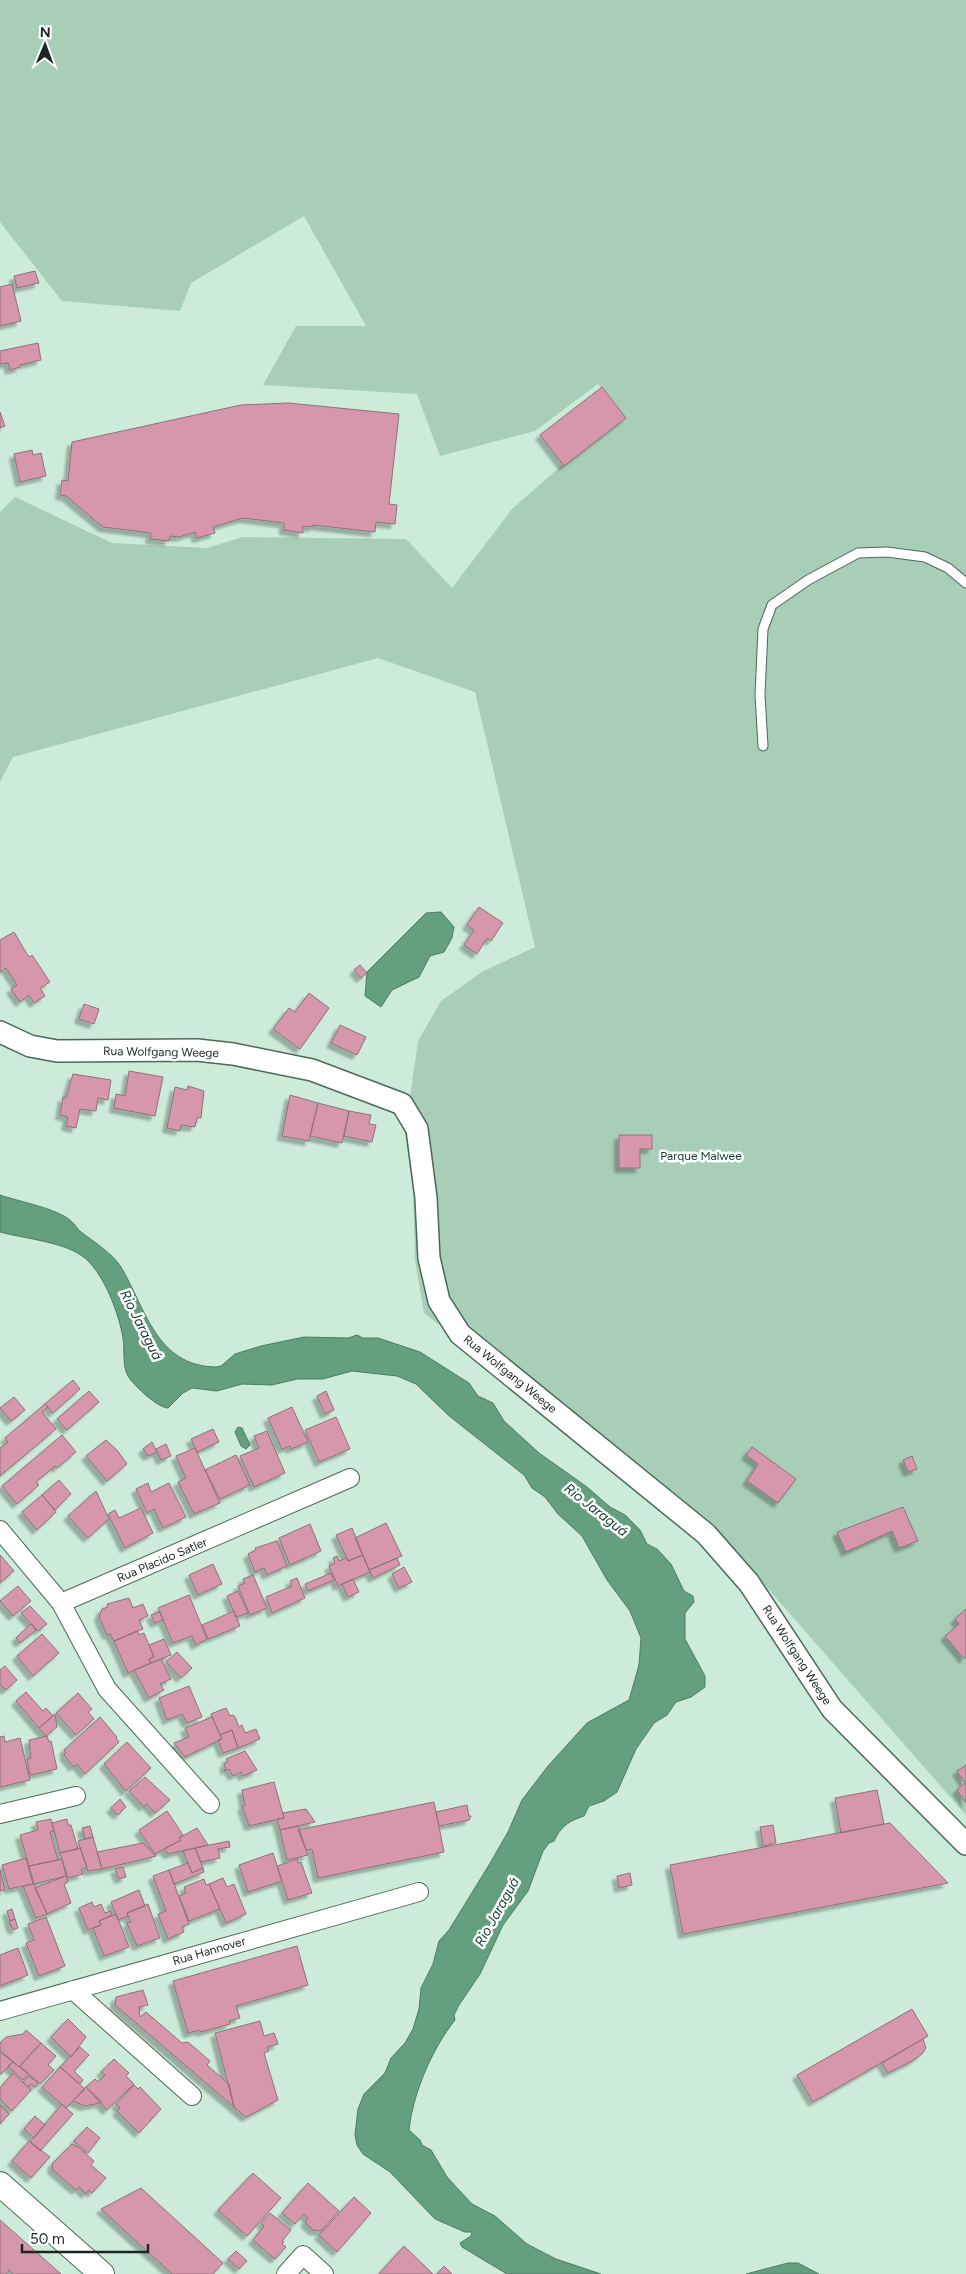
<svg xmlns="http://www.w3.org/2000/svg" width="966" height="2274" viewBox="0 0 966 2274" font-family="Figtree,sans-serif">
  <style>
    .green { fill: #a8ceb7 }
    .water { fill: #64a07e; stroke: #4e7c62 }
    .building { fill: #d697ac; stroke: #90707a; filter: url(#shadow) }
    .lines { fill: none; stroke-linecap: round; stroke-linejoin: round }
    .service-casing { stroke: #4c6858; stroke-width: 11 }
    .minor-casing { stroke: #4c6858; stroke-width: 20 }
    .tertiary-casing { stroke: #4c6858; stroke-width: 24 }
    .secondary-casing { stroke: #4c6858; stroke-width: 26 }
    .service { stroke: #fff; stroke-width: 9 }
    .minor { stroke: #fff; stroke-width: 18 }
    .tertiary { stroke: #fff; stroke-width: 21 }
    .secondary { stroke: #fff; stroke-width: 24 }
    .labels { text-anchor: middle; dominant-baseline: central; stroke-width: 5; stroke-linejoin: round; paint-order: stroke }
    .street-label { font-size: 12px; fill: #1b2720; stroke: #fff }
    .park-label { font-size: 12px; fill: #0d3e28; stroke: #fff }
    .water-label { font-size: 14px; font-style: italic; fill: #0c3d27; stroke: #fff }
  </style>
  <defs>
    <filter id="shadow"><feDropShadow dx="-4.5" dy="4.5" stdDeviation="1" flood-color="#0004"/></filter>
  </defs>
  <rect width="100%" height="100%" fill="#ccebd8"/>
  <path class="green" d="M0,0h966v1815l-204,-233 -14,15 -48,-65 -276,-219 -9,-53 -2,-69 -8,-58 13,-92 23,-40 41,-29 53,-25 -60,-255 -97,-34 -365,99 -13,25v-270l15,-15 97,46 95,5 36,-11 163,2 46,49 60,-79 49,-43 63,-47 -26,-35 -63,47 -95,25 -23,-62 -154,-9 33,-59h70l-62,-110 -113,67 -11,28 -118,-10 -62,-79z"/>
  <path class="water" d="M441,912l13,15 -2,11 -8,14 -14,4 -11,21 -27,13 -11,17 -16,-11 2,-24 59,-59z
    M0,1195c17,6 59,14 71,26 4,3 6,8 10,11 13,10 31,21 40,35 25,42 35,99 95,100l5,-1 14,-12 26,-8 43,-9 44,1 9,-3 6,3h15l42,14 49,31 9,13 15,7 11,18 35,32 48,34 23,20 15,8 15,15 7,14 10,5 14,15 13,27 9,5 1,6 -9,11v26l20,37v11l-14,10 -15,5 -9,13 -13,8 -18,26 -19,43 -13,9 -15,5 -5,10c-15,5 -23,10 -30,25l-5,2 -6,8 -15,40 -25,34 -23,49 -21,31 -5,10 1,5c-23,29 -42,73 -46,110l11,10 2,5 9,5 16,27 25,27 23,12 32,28 29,15 45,15h-94l-45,-27 -2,-4 11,-7 1,-4h-7l-30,-13 -45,-47 -27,-18 -6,-9 -2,-10 3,-26 6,-15 21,-21 6,-15 14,-15 8,-14 6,-20 2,-21 12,-24 6,-23 10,-11 40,-65 19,-33 14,-32 26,-34 39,-43 42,-23 10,-35 2,-27 -11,-27 -23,-31 -25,-44 -24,-22 -13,-17 -13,-9 -8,-13 -76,-60 -32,-31 -19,-8 -45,-5 -29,8h-26l-25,6 -30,-1 -25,7 -25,-3 -9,5 -15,15c-10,0 -35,-23 -40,-32 -6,-10 -3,-27 -5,-38 -4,-24 -18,-62 -37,-79 -19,-17 -60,-20 -86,-27z
    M238,1427l4,1 8,17 -4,4 -5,-3 -6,-14z
    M788,2263h10l21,11h-73z"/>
  <path class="building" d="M35,271l4,12 -22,5 -3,-12z
    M12,284l9,37 -21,5v-39z
    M38,343l3,17 -21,5v2l-10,3 -2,-7 -8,1v-13z
    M602,387l24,31 -62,48 -24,-31z
    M288,403l111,11 -10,90 8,1 -2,19 -19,-2 -1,10 -62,-7v2l-10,-1v7l-19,-3v-7l-41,-5 -30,9 2,6 -18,5 -2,-6 -16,5 -9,-1 -1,5 -19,-2 1,-6 -48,-6 -37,-31 -6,-1 2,-15 6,1 4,-39 169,-37z
    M0,412l5,14 -5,2z
    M32,450l1,5 8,-2 5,23 -26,6 -6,-28z
    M479,907l24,16 -12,18 -4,-3 -10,16 -13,-9 10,-15 -7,-5z
    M14,932l13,22 3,3 2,-2 18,27 -10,6 5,8 -11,7 -5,-8 -9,7 -9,-13 6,-4 -11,-17 -6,4v-32z
    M360,965l7,8 -6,5 -7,-8z
    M309,993l20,15 -29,41 -27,-20 16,-21 6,4z
    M84,1004l15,5 -5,15 -15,-5z
    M340,1025l26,12 -9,18 -26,-12z
    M129,1071l34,6 -8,39 -41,-8 2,-14 9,2z
    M73,1074l38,6 -3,20 -10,-2 -2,13 -16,-2 -4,19 -10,-2 2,-9 -8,-2 3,-18 3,1z
    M188,1086l16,5 -3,27h-4l-2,9 -14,-2 -1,6 -13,-3 8,-41 12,3z
    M290,1095l28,8 -9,38 -27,-5z
    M318,1103l31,8 -7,32 -32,-7z
    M349,1111l22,4 -2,9 7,1 -4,17 -28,-6z
    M619,1135h33v14h-12v19h-21z
    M73,1380l7,9 -27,24 -8,-9z
    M89,1391l10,11 -32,28 -10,-11z
    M326,1391l8,19 -9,4 -8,-18z
    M14,1397l11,13 -14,11 -11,-13z
    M45,1404l3,3 -6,5 14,17 -56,47v-28l8,-6 -3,-4z
    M292,1407l16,35 -17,7 -1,-3 -8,3 -14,-31z
    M336,1417l14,32 -31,13 -14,-32z
    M213,1429l6,13 -22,10 -6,-13z
    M267,1431l18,42 -31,14 -14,-31 19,-8 -5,-12z
    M62,1435l14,17 -19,16 -2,-2 -19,16 3,3 -22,19 -15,-18z
    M106,1440l11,10 10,14 -20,17 -21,-25z
    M152,1442l5,10 -9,4 -5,-7z
    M166,1444l5,12 -10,4 -5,-11z
    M752,1447l44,32 -18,24 -31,-22 11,-17 -12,-9z
    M195,1448l25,55 -26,11 -16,-32 8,-4 -10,-22z
    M236,1455l14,30 -30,14 -15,-29z
    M912,1456l5,13 -9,3 -5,-12z
    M59,1480l12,14 -16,16 -13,-15z
    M148,1483l3,9 18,-9 17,34 -23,11 -9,-19 -7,4 -11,-24z
    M96,1491l13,28 -21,19 -20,-22z
    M42,1495l14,17 -19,18 -15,-18z
    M903,1507l15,34 -19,7 -7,-17 -46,21 -9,-20z
    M141,1508l12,25 -28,15 -17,-34 7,-4 4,8z
    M386,1523l16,33 -33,14 -14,-32z
    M310,1524l11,27 -31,14 -11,-27z
    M352,1528l11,27 -15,6 -12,-26z
    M277,1541l10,25 -20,9 -3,-7 -9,4 -7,-18 8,-4 -1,-2z
    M0,1555l14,16 -14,12z
    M363,1555l7,17 -32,14 -9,-20 6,-3 -2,-5 4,-2 2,5 8,-3 1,3z
    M397,1558l3,7 -27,13 -4,-8z
    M213,1564l9,20 -24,11 -9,-20z
    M404,1567l8,15 -13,6 -7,-14z
    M331,1573l3,7 -26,11 -3,-7z
    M253,1575l14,33 -17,7 -12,-29 7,-3 -2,-4z
    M297,1578l8,20 -33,15 -6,-16 26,-11 -2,-5z
    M353,1579l6,13 -11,5 -6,-13z
    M18,1586l13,15 -18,15 -13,-15z
    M238,1591l10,22 -12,4 -9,-21z
    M189,1595l18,44 -11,6 -4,-9 -19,7 -15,-35z
    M129,1598l4,10 10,-4 5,12 -9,4 4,9 -29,12 -4,-7 -3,1 -8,-18 3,-8 6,-2 -1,-3z
    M30,1606l17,18 -9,7 -17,-18z
    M966,1609v48l-2,2 -19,-23 14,-12 -4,-5z
    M234,1611l6,15 -32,13 -6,-14z
    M160,1612l3,8 -8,3 -4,-8z
    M31,1624l5,6 -16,13 -4,-5z
    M137,1631l2,4 5,-2 10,24 -5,2 2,4 -23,10 -14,-32z
    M42,1634l17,19 -26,23 -16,-20z
    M164,1639l7,16 -20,8 -2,-4 5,-2 -5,-12z
    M177,1652l15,16 -11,10 -15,-16z
    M161,1659l10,20 -11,5 4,6 -15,8 -15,-28z
    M5,1666l12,14 -11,10 -6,-6v-14z
    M189,1686l13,31 -15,6 -5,-9 -15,6 -8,-22z
    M26,1692l17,19 3,-3 7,8 -14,12 -23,-27z
    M78,1693l14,16 -4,3 6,7 -18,16 -20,-22z
    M226,1708l4,8 3,-1 2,2 4,10 3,-2 3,8 11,-4 4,10 -22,9 -6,-18 -12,5 -9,-21z
    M55,1714l2,13 -11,9 -7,-8z
    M100,1717l17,20 -1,1 3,4 -34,32 -8,-10 -3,3 -10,-12 2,-2 -2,-3z
    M212,1717l10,22 -37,18 -11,-14 15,-6 -4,-9z
    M232,1730l6,18 -15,5 -5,-13 4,-1 -2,-4z
    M4,1736l1,6 15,-4 10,42 -30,7v-50z
    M47,1736l2,6 2,-1 6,28 -27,6 -3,-16 4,-1 -2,-18z
    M127,1742l24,26 -25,23 -22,-27z
    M245,1751l12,19 -14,6 -2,-4 -8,4 -4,-7 -5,2 2,-1 -2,-6 4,-2 -2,-3z
    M966,1765v38l-9,-13 8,-7 -8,-12z
    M145,1777l25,23 -15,13 -8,-9 -3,3 -15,-16z
    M274,1782l10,36 -35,8 -7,-20h3l-3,-16z
    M877,1790l7,34 -43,9 -6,-35z
    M120,1799l6,8 -8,8 -7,-7z
    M434,1802l10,50 -126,26 -6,-29 -6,1 -8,-20z
    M467,1805l2,11h2l-2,4 -30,6 -3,-14z
    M306,1809l9,13 -35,8 -3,-11 7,-1 -1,-5z
    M167,1811l16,24 -4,3 2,2 -26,14 -16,-24z
    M51,1819l3,12 -4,1 8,28 -29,6 -9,-31 18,-5 -2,-8z
    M67,1819l1,6h3l7,24 -18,4 -8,-30z
    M890,1823l58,60 -265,51 -13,-69z
    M773,1825l3,18 -13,3 -3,-19z
    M90,1826l3,11 -8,2 -3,-11z
    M298,1826l10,29 -21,5 -7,-30z
    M197,1828l11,17 -40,9 -4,-5 17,-9 -2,-2z
    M93,1837l9,32 -14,2 -10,-30z
    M229,1841l1,6 -12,2 2,9 -19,4 -6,-14z
    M143,1843l13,13 -54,13 -5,-17z
    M80,1848l7,19 -6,3 2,4 -15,4 -8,-25z
    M195,1848l8,20 -11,5 -9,-22z
    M273,1853l9,28 -34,11 -9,-27z
    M26,1858l7,26 -24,5 -7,-24z
    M62,1859l4,17 -32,8 -5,-18z
    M297,1859l1,4 3,-1 11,31 -24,7 -11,-34z
    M188,1863l4,10 11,-5 1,4 -30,12 -5,-14z
    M123,1867l3,10 -7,2 -4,-10z
    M0,1870l5,20 -5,1z
    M169,1870l20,54 -7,3 2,5 -16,7 -10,-25 8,-3 -13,-35z
    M630,1873l2,12 -13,3 -2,-12z
    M66,1876l2,6 -4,2 7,19 -24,11 -12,-26z
    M223,1878l4,9 7,-3 12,30 -20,9 -17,-39z
    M204,1879l2,6 3,-1 11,25 -31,12 -10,-25 7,-3 -2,-6z
    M34,1884l13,30 -11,4 -13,-32z
    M139,1890l6,16 -18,7 1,3 -10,4 -7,-18z
    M92,1902l2,5 7,-3 4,9 6,-2 1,4 -13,6 2,4 -13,5 -9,-22z
    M148,1904l12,34 -23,8 -10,-23 4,-1 -4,-9z
    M12,1909l3,10 -5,2 -3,-10z
    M116,1914l13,33 -25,9 -11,-28 8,-3 -2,-4z
    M46,1917l19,49 -26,10 -13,-33 8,-3 -6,-16z
    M15,1919l3,9 -5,2 -4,-9z
    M297,1946l11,39 -72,21 4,12 -11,3 1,3 -29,8 -1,-2 -12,3 -15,-52z
    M18,1948l10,27 -28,11v-31z
    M143,1990l5,15 -9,2 1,10 6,-5 36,31 6,-1 22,19 -3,4 22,19 5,23 -119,-102 1,-8z
    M912,2009l16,27 -115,66 -16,-27z
    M68,2019l18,18 -15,20 -20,-20z
    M260,2021l4,15 10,-3 4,11 -11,3 2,4 -5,2 14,47 -32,17 -12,-10 -19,-74z
    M26,2030l15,13 -22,24 -19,-17v-7l6,-6 17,-3z
    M923,2039l3,9 -4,6 -10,7 -24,12 -6,-10z
    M41,2043l15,13 -8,9 6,5 -14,14 -20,-18z
    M80,2047l9,8 -15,16 9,9 -3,4 -20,-17z
    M0,2052l13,10 -12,12 -1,-1z
    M114,2059l15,14 -3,3 8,8 -27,26 -21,-23 9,-8 3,3 7,-7 -4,-3z
    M13,2062l15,12 -5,6 -15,-14z
    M60,2067l25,22 -19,19 -24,-21z
    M13,2073l18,17 -19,21 -12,-12v-11z
    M29,2076l9,7 -3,4 -4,-3 -3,3 -5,-5z
    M134,2085l4,4 2,-2 21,22 -22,24 -22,-22 3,-3 -4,-4z
    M86,2087l15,14 -1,2 -15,3 -12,-5z
    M62,2104l11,10 -33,37 -10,-9z
    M0,2105l9,9 -9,10z
    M35,2116l10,9 -11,13 -10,-9z
    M87,2127l13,11 -12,15 -14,-12z
    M29,2141l21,16 -19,21 -19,-17z
    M72,2144l4,3 1,-1 17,15 -3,4 15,13 -14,15 -3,-3 -3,4 -7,-7 -3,3 -23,-20 -1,-6z
    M253,2173l28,25 -34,38 -29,-26z
    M308,2183l31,28 -18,20 -8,-1 -8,-8 3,-4 -4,-4 -9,10 -13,-11z
    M141,2188l82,75 -10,11h-41l-71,-65z
    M354,2197l17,16 -34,39 -18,-17z
    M270,2213l21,17 -9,11 2,1 -2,2 4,3 -11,12 -22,-19 11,-14 -3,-3z
    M0,2220l61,54h-48l-4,-4 -3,4h-6z
    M404,2246l29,28h-54z
    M236,2251l11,10 -8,8 -11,-10z
    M444,2266l8,8h-15z"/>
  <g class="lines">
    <g class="service-casing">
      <path id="service" d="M763,746l-3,-51 3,-66 9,-24 36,-25 50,-27 29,-1 38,5 23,11 18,15"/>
    </g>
    <g class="minor-casing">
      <path id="minor" d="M0,1530l61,73 289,-125
        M61,1603l46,86 103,115
        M0,1814l76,-18
        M73,1990l119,106
        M0,2011l419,-119
        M286,2274l17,-19 21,19"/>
    </g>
    <g class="tertiary-casing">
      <path id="tertiary" d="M0,1032l30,14 27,5 140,-1 36,4 79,16 90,34 15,25 9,69 3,60 10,43 21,33 246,200 43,49 83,126 134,135"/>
    </g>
    <g class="secondary-casing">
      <path id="secondary" d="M0,2184l102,90"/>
    </g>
    <use href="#service" class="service"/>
    <use href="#minor" class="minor"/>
    <use href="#tertiary" class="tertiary"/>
    <use href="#secondary" class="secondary"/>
  </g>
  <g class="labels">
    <g class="street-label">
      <text transform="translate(161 1052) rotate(1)">Rua Wolfgang Weege</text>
      <text transform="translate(510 1374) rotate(39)">Rua Wolfgang Weege</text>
      <text transform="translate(162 1560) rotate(-23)">Rua Placido Satler</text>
      <text transform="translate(797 1655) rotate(57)">Rua Wolfgang Weege</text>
      <text transform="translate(209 1951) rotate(-16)">Rua Hannover</text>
    </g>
    <g class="park-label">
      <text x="701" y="1156">Parque Malwee</text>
    </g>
    <g class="water-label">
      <text transform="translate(141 1325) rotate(63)">Rio Jaraguá</text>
      <text transform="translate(596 1510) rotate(38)">Rio Jaraguá</text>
      <text transform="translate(497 1912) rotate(-61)">Rio Jaraguá</text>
    </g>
  </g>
  <g transform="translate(45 45) rotate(1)" stroke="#ffffff" stroke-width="4" paint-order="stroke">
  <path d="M0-4L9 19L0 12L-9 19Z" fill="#1b2720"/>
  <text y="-8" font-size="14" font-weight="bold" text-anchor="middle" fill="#1b2720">N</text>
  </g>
  <path d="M22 2244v8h126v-8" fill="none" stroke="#1b2720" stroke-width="2.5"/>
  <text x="30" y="2244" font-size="15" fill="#1b2720" stroke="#ffffff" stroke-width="4" paint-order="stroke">50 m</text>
</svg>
